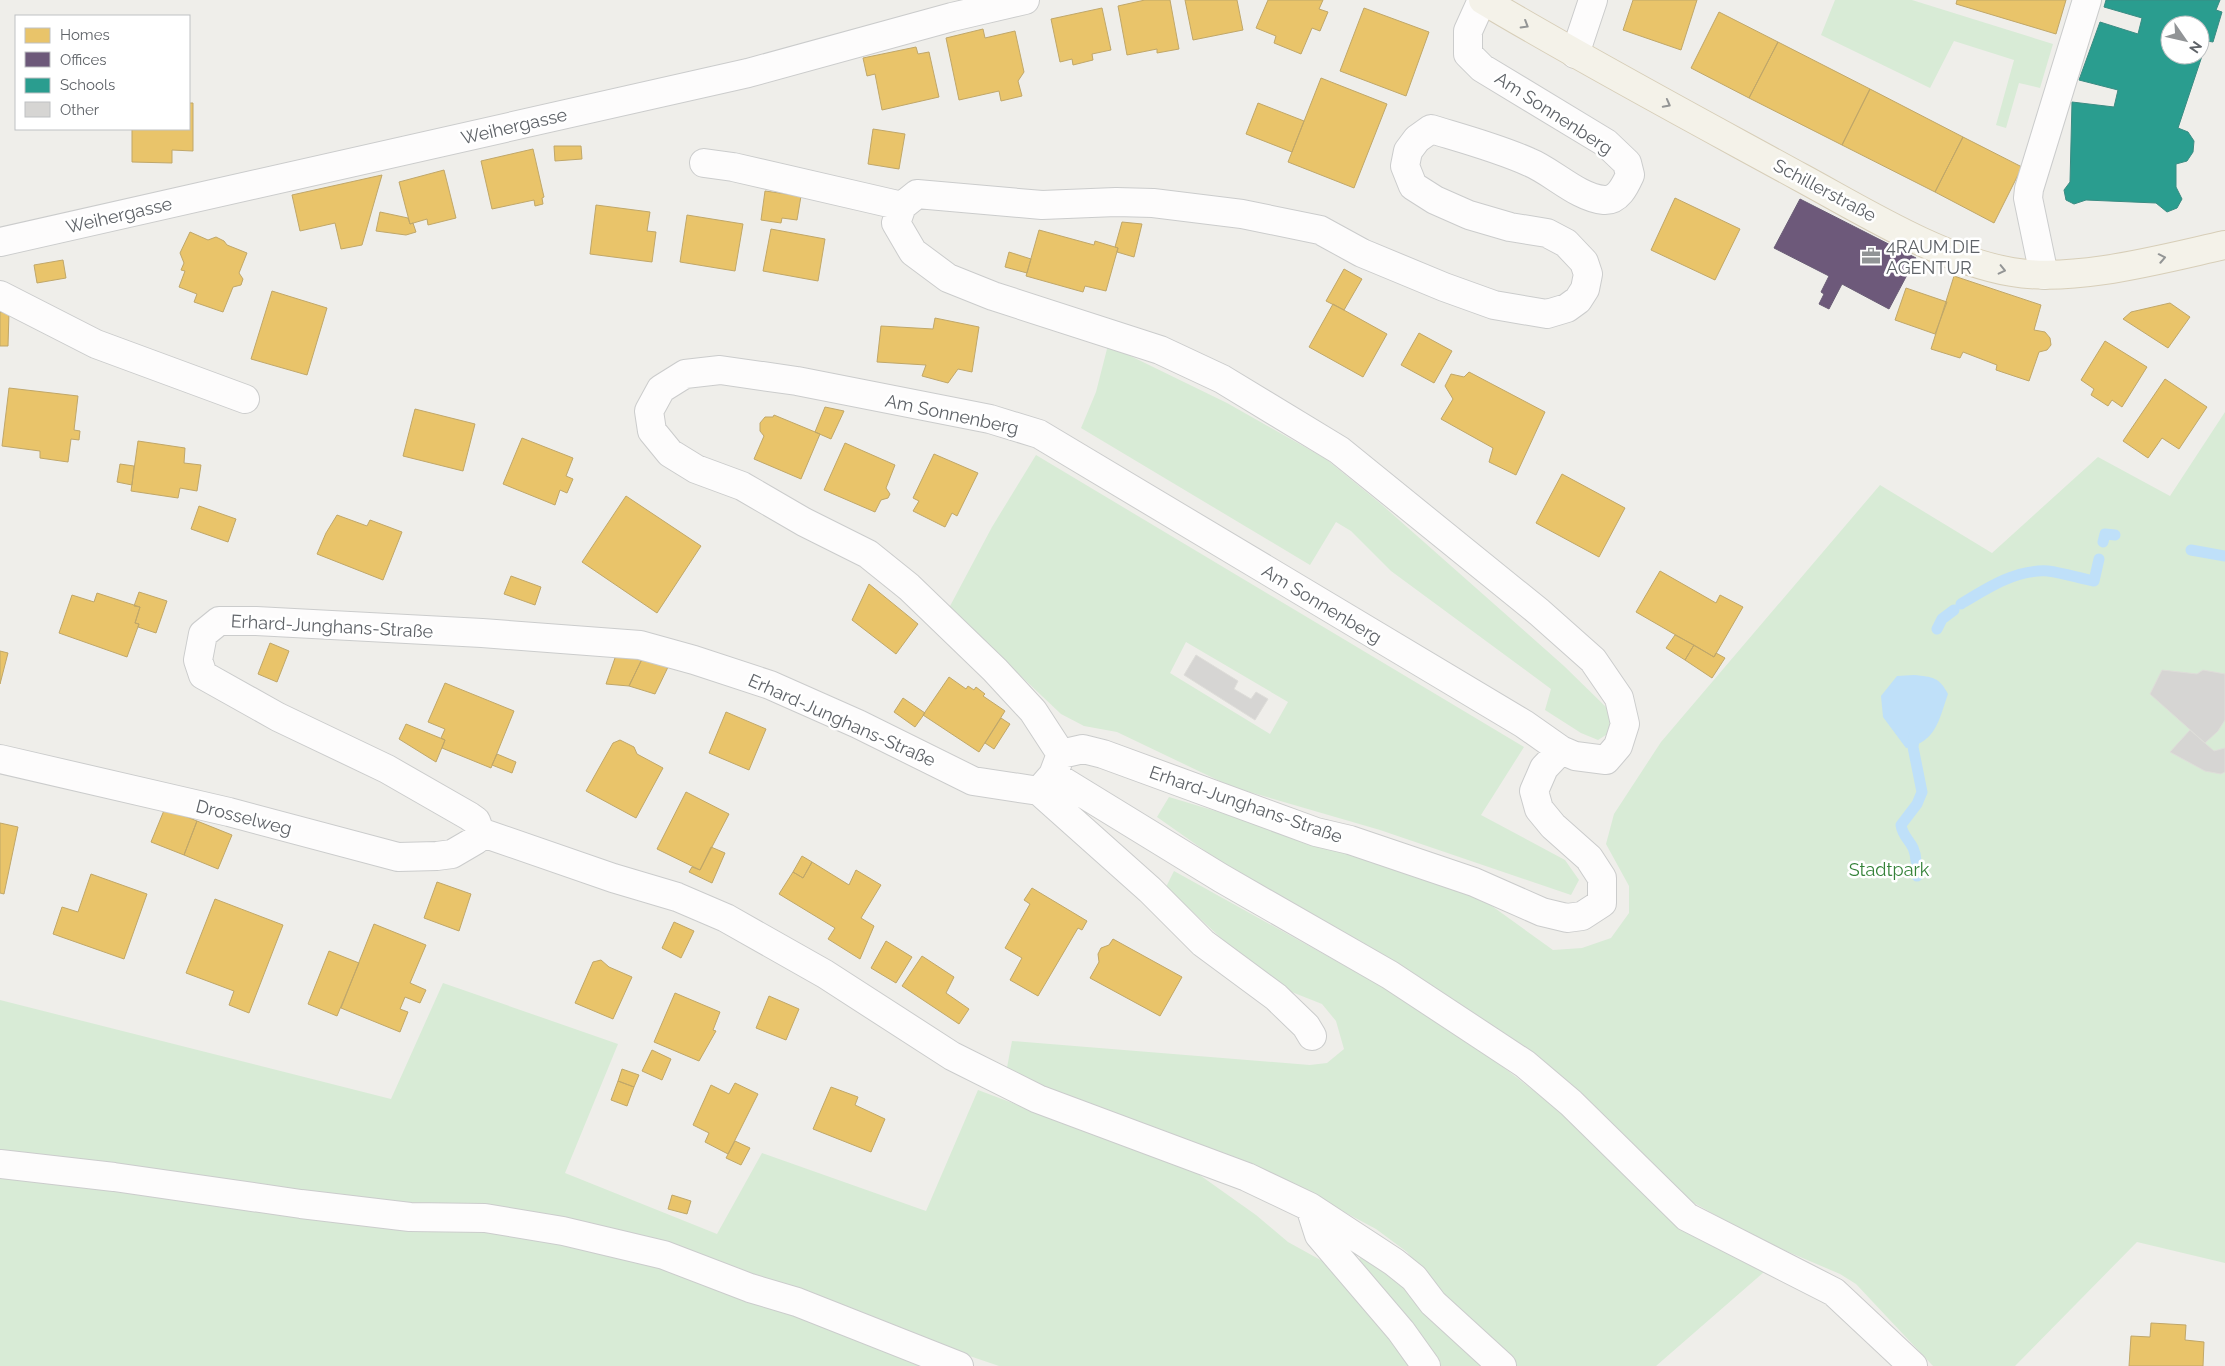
<svg xmlns="http://www.w3.org/2000/svg" width="2225" height="1366" viewBox="0 0 2225 1366" font-family="Raleway,sans-serif">
  <style>
    .green { fill: #d8ebd6; fill-rule: evenodd }
    .water { fill: #bfe0f9 }
    .homes { fill: #e9c46a; stroke: #c0a769 }
    .offices { fill: #6d597a; stroke: #695c75 }
    .schools { fill: #2a9d8f; stroke: #3a8c83; fill-rule: evenodd }
    .lines { fill: none; stroke-linecap: round; stroke-linejoin: round }
    .stream { stroke: #bfe0f9; stroke-width: 11 }
    .building { fill: #d6d5d3; stroke: #deddd9 }
    .minor-casing { stroke: #cbcccc; stroke-width: 30 }
    .major-casing { stroke: #d7ceb8; stroke-width: 30 }
    .minor { stroke: #fdfcfc; stroke-width: 28 }
    .major { stroke: #f4f2e9; stroke-width: 28 }
    .oneway { stroke: #939595 }
    .labels { text-anchor: middle; dominant-baseline: central; stroke-width: 5; stroke-linejoin: round; paint-order: stroke }
    .street-label { font-size: 18px; fill: #5f6368; stroke: #fff }
    .poi-label { font-size: 18px; fill: #5f6368; stroke: #fff; text-anchor: start }
    .park-label { font-size: 18px; fill: #348238; stroke: #fff }
  </style>
  <rect width="100%" height="100%" fill="#efeeea"/>
  <path class="green" d="M1835,0h77l141,44 -13,44 -21,-5 -13,45 -10,-3 18,-65 -60,-19 -24,47 -109,-53z
    M1108,345l119,58 99,56 55,45 183,162 43,42 6,15 -4,10 -11,7 -17,-7 -36,-23 6,-21 -160,-118 -40,-40 -15,-9 -26,43 -229,-137 15,-36z
    M2225,412v851l-88,-21 -122,124h-82l-77,-82 -16,-10 -84,-36 -76,-43 -93,-91 -325,-213 -105,-74 12,-20 295,89 89,64 29,-2 29,-10 18,-25v-27l-23,-42 8,-30 47,-72 219,-257 112,68 106,-96 72,39z
    M1036,455l488,292 -43,68 84,45 14,20 -8,15 -191,-65 -148,-43 -115,-55 -33,-6 -23,-12 -112,-106 43,-81zM1186,642l102,60 -18,32 -100,-61z
    M1174,871l207,115 47,23 123,95 128,121 85,47 -108,94h-139l-53,-45 -57,-69 -31,-23 -86,-46 -91,-39 -193,-71 6,-32 298,24 17,-2 17,-14 -8,-28 -14,-17 -43,-17 -57,-48 -56,-52z
    M443,983l175,61 -53,129 152,61 45,-81 164,58 52,-121 216,81 62,44 32,27 38,21 25,17 70,86h-422l-138,-47 -105,-42 -114,-40 -97,-23 -122,-9 9,25h51l82,12 101,26 176,65 77,33h-919v-366l391,99z
    M1360,1256l27,14 101,96h-51l-78,-98z"/>
  <path class="water" d="M1914,675c19,2 25,2 34,19 -9,26 -12,48 -42,54l-23,-31 -2,-21 16,-20z"/>
  <path class="homes" d="M1145,0h25l9,49 -22,4v-4l-30,6 -9,-49z
    M1185,0h52l6,30 -50,10z
    M1268,0h55l-4,9 9,3 -8,19 -8,-3 -11,26 -27,-11 2,-7 -20,-8z
    M1633,0h64l-16,50 -58,-20z
    M1957,0h109l-10,34 -100,-30z
    M1102,8l9,42 -19,4 1,6 -20,5 -1,-6 -12,3 -9,-43z
    M1364,8l65,24 -23,64 -66,-25z
    M1719,12l59,30 -29,56 -58,-30z
    M983,29l2,9 30,-7 9,41 -6,9 4,15 -21,5 -2,-10 -40,9 -13,-62z
    M1778,42l92,47 -28,56 -93,-47z
    M916,47l2,7 11,-2 10,45 -57,13 -7,-36 -8,2 -4,-18z
    M1321,78l66,26 -33,84 -66,-26z
    M1870,89l93,48 -28,55 -93,-47z
    M189,103h4v48l-21,-1v13l-40,-1v-33h57z
    M1258,103l46,18 -12,31 -46,-18z
    M873,129l32,5 -6,35 -31,-5z
    M1963,137l59,30 -28,56 -59,-31z
    M554,146h27l1,13 -27,2z
    M533,149l11,48 -2,1 1,6 -8,2 -1,-6 -42,9 -11,-48z
    M444,170l12,48 -28,7 -1,-6 -17,5 -11,-42z
    M382,175l-20,70 -21,4 -6,-26 -35,8 -8,-36z
    M765,191l36,5 -4,24 -15,-2 -1,5 -20,-3z
    M1675,198l65,31 -25,51 -64,-30z
    M596,205l54,7 -3,19 9,1 -4,30 -62,-8z
    M380,212l28,6 2,6 3,-1 3,9 -10,3 -30,-4z
    M687,215l56,9 -8,47 -55,-9z
    M1122,222l20,2 -8,33 -17,-5 1,-4 -3,-1z
    M771,229l54,10 -7,42 -55,-10z
    M1039,230l55,15 1,-4 23,7 -12,43 -21,-5 -2,6 -57,-16z
    M190,232l18,8 8,-3 8,4 3,4 20,8 -8,20 4,6 -2,6 -8,2 -10,25 -29,-10 3,-8 -18,-7 6,-16 -4,-1 3,-7 -4,-10z
    M1009,252l22,7 -4,14 -22,-6z
    M63,260l3,18 -29,5 -3,-18z
    M1344,269l18,10 -18,31 -18,-9z
    M1954,276l87,29 -7,25 11,2 5,6 1,7 -4,5 -8,2 -10,29 -33,-11 1,-5 -34,-13 -3,6 -29,-9z
    M1906,288l41,14 -12,32 -40,-14z
    M272,291l55,17 -20,67 -56,-16z
    M2170,303l20,14 -22,31 -45,-29 8,-7z
    M1333,304l54,30 -24,43 -54,-30z
    M0,312h9l-1,34h-8z
    M935,318l44,9 -7,45 -14,-3 -10,14 -26,-7 4,-11 -49,-3 4,-36 52,3z
    M1419,333l33,18 -18,32 -33,-18z
    M2105,341l42,26 -25,40 -10,-7 -4,6 -17,-11 3,-6 -13,-9z
    M1469,372l76,40 -29,63 -27,-13 4,-14 -52,-29 12,-20 -8,-13 6,-12 13,3z
    M2165,379l42,28 -28,42 -17,-11 -14,20 -25,-17z
    M9,388l69,8 -4,34 6,1 -1,9 -8,-1 -3,23 -28,-4v-7l-38,-5z
    M825,407l19,4 -13,28 -16,-7z
    M415,409l60,15 -12,47 -60,-15z
    M774,415l46,19 -19,45 -47,-20 10,-23 -4,-5v-8l5,-6h8z
    M522,438l51,20 -7,18 7,3 -6,14 -7,-3 -5,15 -52,-21z
    M138,441l47,7 -1,15 17,2 -4,26 -17,-3 -2,10 -47,-7z
    M845,443l50,22 -9,23 4,6 -2,4 -7,2 -6,12 -51,-22z
    M934,454l44,19 -21,43 -5,-3 -7,14 -32,-16 6,-10 -6,-3z
    M120,464l14,2 -2,19 -15,-3z
    M1562,474l63,34 -26,49 -63,-34z
    M626,496l75,50 -44,67 -75,-51z
    M199,506l37,13 -8,23 -37,-13z
    M337,515l30,11 3,-6 32,12 -19,48 -66,-26 9,-21z
    M1660,571l56,32 4,-8 23,12 -29,50 -78,-45z
    M511,576l30,11 -6,18 -31,-11z
    M869,584l49,40 -22,30 -44,-34z
    M139,592l28,9 -11,32 -18,-6 1,-3 -4,-1 5,-16 -6,-1z
    M97,593l43,14 -5,16 4,1 -12,33 -68,-24 13,-38 22,7z
    M1675,635l19,10 -9,15 -19,-12z
    M270,643l19,8 -12,31 -19,-8z
    M1694,645l20,12 2,-4 9,5 -13,20 -27,-18z
    M0,651l8,2 -8,31z
    M616,655l27,2 -14,29 -23,-2z
    M643,657l26,8 -14,29 -26,-8z
    M949,677l17,12 2,-3 6,4 2,-3 9,7 -2,2 22,15 -26,41 -56,-37z
    M445,683l69,28 -23,57 -49,-20 3,-8 -4,-2 4,-9 -17,-7z
    M903,698l22,15 -10,14 -21,-15z
    M726,712l40,17 -17,41 -40,-17z
    M1001,718l9,6 -16,25 -9,-6z
    M406,724l39,16 -9,22 -37,-23z
    M620,740l14,7 3,7 26,14 -27,50 -50,-27 27,-48z
    M497,754l19,8 -4,11 -20,-8z
    M686,792l43,22 -29,56 -43,-21z
    M165,808l32,13 -13,34 -33,-13z
    M197,821l35,14 -14,34 -34,-14z
    M0,823l18,4 -14,67 -4,-1z
    M711,847l14,6 -13,30 -23,-11 3,-5 8,3z
    M802,856l10,6 -9,16 -10,-6z
    M812,862l37,23 7,-15 25,15 -20,33 13,8 -14,33 -32,-20 7,-11 -56,-34 14,-22 10,6z
    M91,874l56,20 -23,65 -71,-25 9,-27 16,5z
    M437,882l34,12 -12,37 -35,-13z
    M1032,888l55,33 -5,9 -4,-2 -40,68 -28,-16 12,-22 -17,-10 25,-44 -6,-4z
    M215,899l68,26 -34,88 -20,-8 5,-14 -48,-18z
    M674,922l20,9 -13,27 -19,-10z
    M374,924l52,21 -16,38 16,7 -6,13 -15,-6 -5,12 8,3 -8,20 -59,-24z
    M1113,939l69,38 -22,39 -70,-38 9,-16 -1,-8 3,-6 8,-3z
    M886,941l26,16 -16,26 -25,-15z
    M329,951l30,12 -22,53 -29,-12z
    M922,956l32,21 -8,16 23,16 -10,15 -57,-38z
    M601,960l8,7 23,10 -19,42 -38,-16 18,-41z
    M675,993l45,19 -7,18 3,1 -17,30 -45,-19z
    M769,996l30,13 -13,31 -30,-12z
    M652,1050l19,9 -9,21 -20,-9z
    M622,1069l17,6 -5,12 -16,-6z
    M618,1081l16,6 -7,19 -16,-6z
    M735,1083l23,11 -30,60 -23,-12 4,-9 -16,-8 18,-40 18,9z
    M831,1087l27,10 -3,8 30,14 -14,33 -58,-23z
    M735,1141l15,7 -9,17 -15,-7z
    M672,1195l19,6 -4,13 -19,-5z
    M2151,1323l35,2 -1,15 19,2 -1,24h-74l2,-30 19,1z"/>
  <path class="offices" d="M1800,199l116,59 -27,51 -47,-25 -13,25 -10,-5 5,-10 -3,-2 8,-16 -55,-28z"/>
  <path class="schools" d="M2106,0h114l-4,10 6,2 -9,30 -6,-1 -29,87 10,4 6,9 -1,11 -6,9 -11,3v23l6,12 -5,9 -10,4 -11,-9 -70,-3 -12,4 -8,-4 -2,-10 6,-8 2,-80 42,5 4,-17 -39,-10 21,-58 38,12 4,-16 -38,-11zM2170,25h30v30h-30z"/>
  <g class="lines">
    <path class="stream" d="M2103,542l2,-8 10,1
      M2191,550l34,6
      M1961,604c26,-16 55,-35 87,-33 15,2 31,7 46,10l5,-22
      M1937,629l5,-10 12,-9
      M1915,732l-2,15 9,45 -5,12 -16,21c2,15 14,16 15,36
      M1917,870v6"/>
  </g>
  <path class="building" d="M1196,655l42,26 -4,8 17,10 5,-7 12,7 -13,21 -71,-45z
    M2162,670l35,4 6,-4 22,4v46l-7,11 -13,12 -55,-49z
    M2190,730l24,21 11,-3v24l-4,2 -16,-3 -35,-19z"/>
  <g class="lines">
    <g class="minor-casing">
      <path id="minor" d="M1575,54l18,-54
        M704,163l29,4 169,39
        M0,242l748,-169 204,-56 73,-17
        M2044,275l-16,-77 1,-9 58,-189
        M0,295l96,49 149,55
        M1061,754l-28,-43 -38,-41 -86,-83 -41,-33 -64,-32 -62,-36 -46,-17 -26,-16 -18,-22 -3,-20 12,-22 24,-15 35,-4 77,11 193,38 49,15 485,290 37,26 14,6 31,4 12,-14 7,-22 -6,-26 -26,-38 -54,-48 -200,-162 -117,-71 -62,-29 -167,-54 -45,-18 -35,-26 -17,-29 6,-17 15,-12 125,11 74,-3 37,1 89,11 78,16 42,23 82,34 50,18 53,9 20,-6 11,-8 7,-11 3,-15 -4,-12 -18,-19 -19,-10 -37,-6 -41,-12 -34,-15 -22,-14 -8,-20 3,-15 9,-12 14,-10c33,10 67,19 98,33 23,9 49,36 75,38 14,1 21,-14 26,-25l-3,-12 -21,-20 -124,-75 -14,-14v-23l14,-31
        M1061,754l-8,21 -14,16 -66,-10 -115,-57 -88,-39 -76,-25 -54,-15 -158,-12 -226,-12h-37l-16,13 -5,26 5,15 75,42 109,52 82,47 7,5 4,11 133,46 64,19 49,21 99,56 127,82 86,43 209,78 63,30 84,55 20,16 19,25 69,63
        M1061,754l22,-5 20,5 213,78 34,8 124,42 68,30 25,6 15,-2 20,-13v-25l-13,-20 -36,-32 -14,-17 -5,-18 10,-23 17,-18
        M0,759l229,53 169,45 39,-1 15,-2 24,-14 4,-8
        M1053,775l168,103 169,97 135,89 46,39 116,114 147,75 79,74
        M1039,791l111,99 53,53 73,54 30,29 6,10
        M0,1164l114,13 187,27 109,13 75,1 78,13 101,24 86,33 47,14 162,64
        M1310,1207l9,28 82,96 25,35"/>
    </g>
    <g class="major-casing">
      <path id="major" d="M1483,0c104,62 211,119 317,177 63,34 141,83 212,95 63,11 150,-13 213,-27"/>
    </g>
    <use href="#minor" class="minor"/>
    <use href="#major" class="major"/>
  </g>
  <defs><path id="oneway-chevron" d="M-2-3.5L2.5 0L-2 3.5" fill="none" stroke-width="1.6" stroke-linecap="round" stroke-linejoin="round" transform="scale(1.25)"/></defs>
  <g class="oneway">
    <use href="#oneway-chevron" transform="translate(1525 25) rotate(31)"/>
    <use href="#oneway-chevron" transform="translate(1667 104) rotate(28)"/>
    <use href="#oneway-chevron" transform="translate(2162 258) rotate(-11)"/>
    <use href="#oneway-chevron" transform="translate(2002 270) rotate(13)"/>
  </g>
  <defs>
    <g id="office-bare" transform="scale(1.5)"><path d="M-6-3h4V-5.5h4V-3h4V5H-6ZM-1-4.5V-3h2v-1.5ZM-6 0V1H6V0Z" fill="#919496" stroke="#fff" stroke-width="2.5" paint-order="stroke"/></g>
  </defs>
  <g fill-rule="evenodd">
    <use href="#office-bare" x="1871" y="256"/>
  </g>
  <g class="labels">
    <g class="street-label">
      <text transform="translate(1554 113) rotate(33)">Am Sonnenberg</text>
      <text transform="translate(514 126) rotate(-13)">Weihergasse</text>
      <text transform="translate(1825 190) rotate(28)">Schillerstraße</text>
      <text transform="translate(119 215) rotate(-13)">Weihergasse</text>
      <text transform="translate(952 414) rotate(12)">Am Sonnenberg</text>
      <text transform="translate(1322 604) rotate(31)">Am Sonnenberg</text>
      <text transform="translate(332 626) rotate(3)">Erhard-Junghans-Straße</text>
      <text transform="translate(842 720) rotate(24)">Erhard-Junghans-Straße</text>
      <text transform="translate(1246 804) rotate(19)">Erhard-Junghans-Straße</text>
      <text transform="translate(244 817) rotate(14)">Drosselweg</text>
    </g>
    <g class="poi-label">
      <text x="1886" y="246">4RAUM.DIE<tspan x="1886" dy="21">AGENTUR</tspan></text>
    </g>
    <g class="park-label">
      <text x="1889" y="869">Stadtpark</text>
    </g>
  </g>
  <rect x="15" y="15" width="175" height="115" fill="#ffffff" stroke="#bfc1c3"/>
  <rect x="25" y="28" width="25" height="15" fill="#e9c46a" stroke="#bfc1c3"/>
  <text x="60" y="40" font-size="15" fill="#5f6368">Homes</text>
  <rect x="25" y="52" width="25" height="15" fill="#6d597a" stroke="#bfc1c3"/>
  <text x="60" y="65" font-size="15" fill="#5f6368">Offices</text>
  <rect x="25" y="78" width="25" height="15" fill="#2a9d8f" stroke="#bfc1c3"/>
  <text x="60" y="90" font-size="15" fill="#5f6368">Schools</text>
  <rect x="25" y="102" width="25" height="15" fill="#d6d5d3" stroke="#bfc1c3"/>
  <text x="60" y="115" font-size="15" fill="#5f6368">Other</text>
  <g transform="translate(2185 40) rotate(124)"><circle r="24" fill="#ffffff" stroke="#bfc1c3"/>
  <path d="M0-4L9 19L0 12L-9 19Z" fill="#919496"/>
  <text y="-8" font-size="14" font-weight="bold" text-anchor="middle" fill="#5f6368">N</text>
  </g>
</svg>
